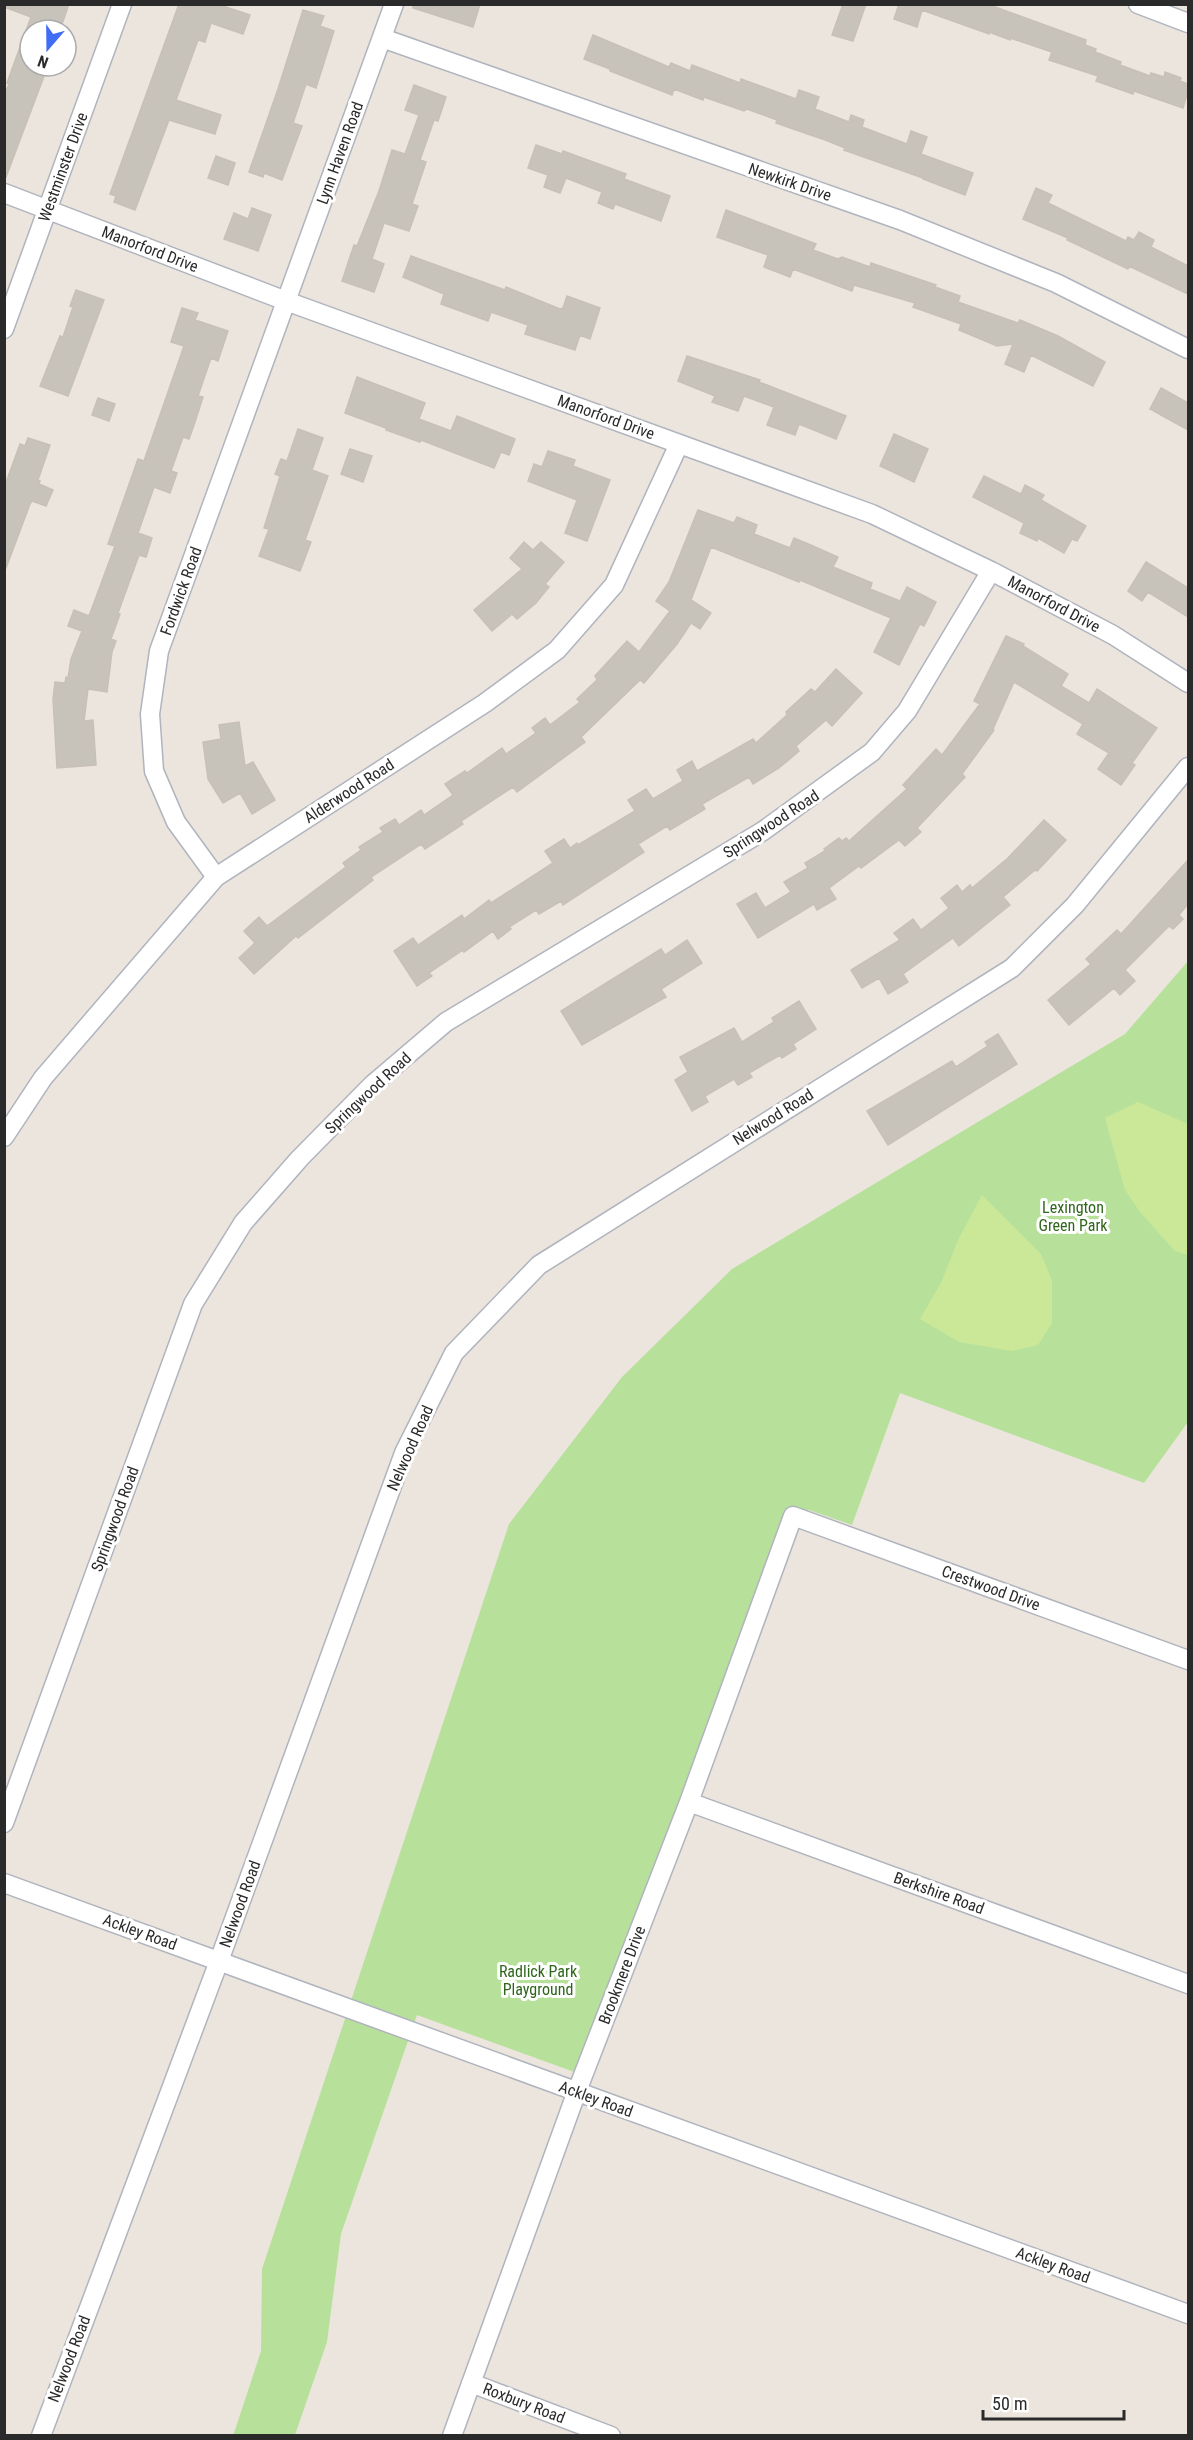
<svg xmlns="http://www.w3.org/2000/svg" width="1193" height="2440" viewBox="0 0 1193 2440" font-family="'Roboto Condensed',sans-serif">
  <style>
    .green { fill: #b7e19b }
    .pitch { fill: #cae897 }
    .building { fill: #c7c3bb; stroke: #c7c0b6; stroke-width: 1.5 }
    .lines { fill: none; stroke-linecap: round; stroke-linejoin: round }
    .street-casing { stroke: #b0b4be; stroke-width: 21 }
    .street { stroke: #fff; stroke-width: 18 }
    .labels { text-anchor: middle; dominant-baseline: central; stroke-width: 6; stroke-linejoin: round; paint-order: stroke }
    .street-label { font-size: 16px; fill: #2a2a2a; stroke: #fff }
    .park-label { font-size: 16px; fill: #2f661c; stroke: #fff }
  </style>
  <rect width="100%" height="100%" fill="#ece5dd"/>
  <path class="green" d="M1188,961v461l-44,61 -244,-90 -48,132 -43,-15 -22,6 -210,557 -160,-58 -76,219 -14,108 -32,93 -62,1 28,-85 1,-82 247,-745 113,-147 110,-108 393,-235z"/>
  <path class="pitch" d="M1138,1102l50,22v131l-13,-4 -35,-39 -15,-22 -20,-72z
    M982,1195l59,59 11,27v42l-14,22 -26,6 -53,-9 -39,-23 21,-36 18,-45z"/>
  <path class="building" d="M4,4h65l-9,26h-30v36l16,5 -40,106 -2,-1v-80l5,-12 -2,-1 24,-66 -27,-10z
    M179,4h38l33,11 -7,19 -32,-11 -6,19 -7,-2 -22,60 45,15 -6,19 -46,-14 -34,90 -21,-8 2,-6 -6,-2z
    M413,4h67l-7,23 -60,-19z
    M843,4h23l-13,37 -21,-6z
    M899,4h88l99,36 -1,5 11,4 -1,3 26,10 -1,3 30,11 1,-3 13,4 1,-5 16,6 -1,3 8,3v7l-5,17 -49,-17 -1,3 -37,-13 2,-5 -49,-16 3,-8 -42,-14v2l-21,-8v2l-67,-24 -5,17 -23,-8z
    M303,10l21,6 -4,10 14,5 -18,57 -10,-4 -13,39 9,3 -20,54 -18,-7 -1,4 -14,-5 29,-83z
    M593,35l76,32 2,-4 19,8 2,-6 48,18 1,-4 55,20 3,-9 20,7 -4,12 34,13 2,-7 13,5 -2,7 45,17 4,-13 16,6 -6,17 52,19 -8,22 -42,-16v-1l-79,-28 1,-2 -17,-7 -52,-18 1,-3 -30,-11 -3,2 -40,-14 -1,3 -29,-11 -2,6 -62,-24v-2l-26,-10z
    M414,85l32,12 -8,24 -4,-1 -14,40 6,2 -14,42 6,2 -9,25 -25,-8 -12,36 12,5 -10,28 -32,-11 12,-36 3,1 22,-55 13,-41 13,4 14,-39 -14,-5z
    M536,145l26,9 1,-3 63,23 -2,5 46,17 -9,25 -46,-17 -2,5 -15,-6 4,-11 -36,-14 -6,15 -16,-6 4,-12 -20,-7z
    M216,156l19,7 -7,22 -20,-7z
    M1036,188l16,7 -4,8 78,38 2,-4 6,3 5,-8 15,8 -3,7 37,19v28l-59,-28 -1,3 -61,-29 1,-2 -45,-19z
    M252,208l19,7 -13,36 -34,-12 10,-26 14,6z
    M726,210l90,34 -3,6 25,9 4,-2 28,10 1,-4 65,22 -1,2 25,9 -2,6 60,21 2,-3 38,16 47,26 -12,24 -62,-31 -7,17 -19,-8 8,-20 -16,2 -38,-16 2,-6 -48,-17 2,-4 -61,-18 -2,6 -59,-22 -3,8 -26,-10 4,-12 -51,-18z
    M411,256l94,34 1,-3 54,22 3,-1 4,-12 33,12 -10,31 -10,-4 -5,15 -50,-16 3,-9 -37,-13 -3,9 -47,-17 3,-10 -41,-17z
    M76,290l28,10 -36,96 -28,-10 20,-50 3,1 10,-30 -3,-1z
    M182,308l16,5 -3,7 33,11 -10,30 -7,-3 -13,38 5,1 -8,25 -6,17 -6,-2 -12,34 6,2 -7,20 -16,-6 -16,46 14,5 -6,19 -7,-2 -21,58 2,1 -9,25 5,2 -4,11 -5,40 -19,-3 -4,32 9,-1 3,45 -39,3 -4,-69 2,-17 10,1 1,-6 2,1 3,-19 11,-28 -14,-5 6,-16 15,6 26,-70 -7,-2 30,-85 6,2 40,-115 -13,-4z
    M687,356l73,24 -1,2 87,34 -10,23 -37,-15 -4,11 -28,-10 7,-18 -30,-11 -6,15 -26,-9 3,-6 -37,-15z
    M357,377l68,26 -6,16 32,12 6,-15 58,23 -6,16 -8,-3 -7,16 -73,-28 -1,2 -34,-12v-2l-41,-15z
    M1161,388l27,15v27l-38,-21z
    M98,398l17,6 -6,17 -17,-6z
    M298,429l25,9 -11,32 16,6 -23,64 6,2 -11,29 -41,-15 10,-27 -5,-1 16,-52 -5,-2 6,-15 6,2z
    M894,434l34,15 -14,33 -34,-16z
    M28,438l22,7 -12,35 2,1 -1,3 14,6 -7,16 -14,-5 -2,3 -24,64h-2v-80l16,-44 5,2z
    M350,449l22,7 -9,26 -22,-8z
    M548,451l27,9 -2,6 37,14 -23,61 -22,-8 12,-33 -49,-19 6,-17 8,3z
    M984,476l37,18 4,-9 19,10 -3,5 45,26 -9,15 -5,-2 -8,14 -26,-15 -1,3 -17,-8 4,-10 -51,-26z
    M698,510l36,13 3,-6 20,8 -3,9 36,14 4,-10 19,8 25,11 -5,10 39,16 -2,6 30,12 7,-14 29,15 -12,24 -4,-2 -21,41 -25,-13 17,-34 -91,-38 -1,2 -88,-35 -20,53 20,13 -11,16 -9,-6 -14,21 -33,39 -4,-3 -59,57 4,5 -68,50 -4,-5 -52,34 2,3 -38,25 -4,-5 -50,33 2,3 -75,58 -2,-2 -42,38 -15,-16 16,-15 -11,-12 15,-14 8,9 79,-59 -3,-4 18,-13 -2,-3 24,-15 -3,-4 15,-9 4,6 22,-15 3,5 29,-20 -8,-11 20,-13 2,2 35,-25 4,6 30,-21 -4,-5 13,-10 5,7 30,-23 -3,-3 20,-19 -2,-4 32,-35 12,11 31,-41 -14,-10 13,-19z
    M524,542l9,8 8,-8 23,20 -19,22 4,3 -13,16 -19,16 -5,-5 -20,17 -18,-21 48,-41 -12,-11z
    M1146,562l42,26v29l-40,-25 -6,9 -14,-10z
    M1006,636l18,8 -1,2 45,28 -7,12 28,17 8,-14 60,39 -25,35 3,2 -14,20 -23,-16 11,-16 -32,-19 6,-10 -69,-42 -21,47 1,1 -32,44 3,3 -48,51 4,4 -16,14 -6,-6 -38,28 -2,-2 -30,22 7,11 -19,11 -3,-6 -56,34 -21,-34 19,-11 9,15 26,-16 -7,-10 24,-14 -3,-5 20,-12 -1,-2 15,-11 3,3 4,-3 3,3 58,-52 -4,-4 33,-36 6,6 38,-51 -6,-3z
    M836,669l26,24 -30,33 -6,-6 -30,26 3,5 -20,17 -26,16 -4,-7 -47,27 3,5 -35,21 -3,-4 -29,18 6,8 -81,53 -2,-4 -22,13 -3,-4 -27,17 2,2 -13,10 -5,-8 -29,21 -1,-2 -34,23 3,3 -15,10 -23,-35 19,-13 5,7 44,-30 2,4 25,-19 2,3 62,-40 -8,-12 19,-12 6,9 7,-5 1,2 57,-34 -7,-11 18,-11 7,10 30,-18 -6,-11 15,-9 5,10 56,-32 3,4 31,-28 -1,-3 25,-23 4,3z
    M239,722l6,44 8,-4 22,38 -23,14 -12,-21 -17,10 -15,-24 -5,-37 18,-3 -2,-14z
    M1044,820l22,20 -29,31 -2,-1 -32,27 7,8 -51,41 -6,-8 -50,36 5,8 -20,12 -9,-16 -17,10 -11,-18 49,-30 -6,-7 19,-14 8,11 28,-22 -8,-10 16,-13 5,7 8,-7 2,3 36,-30z
    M1188,860v44l-9,11 4,4 -10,10 -4,-3 -44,44 10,11 -15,14 -6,-7 -45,37 -21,-25 43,-36 -5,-5 31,-29 4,4z
    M687,940l15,23 -41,26 5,8 -84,48 -21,-34 100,-62 4,6z
    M799,1001l17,28 -23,15 3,5 -14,9 -2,-3 -31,18 3,4 -14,8 -4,-6 -29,17 3,6 -16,9 -17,-31 13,-8 -8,-15 54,-29 8,14 32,-20 -2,-4z
    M998,1034l19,30 -129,81 -21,-34 85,-50 4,6 32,-21 -3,-4z"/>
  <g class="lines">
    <g class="street-casing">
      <path id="street" d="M1138,4l50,19
        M382,38l518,182 156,63 132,66
        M4,193l282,108 586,213 119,57 122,64 75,48
        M4,329l118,-325
        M216,877l-40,-55 -22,-51 -4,-57 9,-63 235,-647
        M4,1137l39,-59 173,-201 269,-174 72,-53 57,-65 65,-141
        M689,1802l499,182
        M4,1823l189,-519 50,-81 57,-65 72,-73 74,-63 317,-191 109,-79 35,-41 84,-140
        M4,1883l1184,431
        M471,2383l140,53
        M41,2436l178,-475 185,-508 50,-100 85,-88 473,-297 63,-63 113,-138
        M452,2436l125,-345 112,-289 104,-286 395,144"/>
    </g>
    <use href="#street" class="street"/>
  </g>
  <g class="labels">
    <g class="street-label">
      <text transform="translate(340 153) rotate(-70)">Lynn Haven Road</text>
      <text transform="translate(63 167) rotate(-70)">Westminster Drive</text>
      <text transform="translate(790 182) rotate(19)">Newkirk Drive</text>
      <text transform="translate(150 249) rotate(21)">Manorford Drive</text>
      <text transform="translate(606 417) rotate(20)">Manorford Drive</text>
      <text transform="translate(181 591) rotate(-70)">Fordwick Road</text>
      <text transform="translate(1054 604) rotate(28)">Manorford Drive</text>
      <text transform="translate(349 791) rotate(-33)">Alderwood Road</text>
      <text transform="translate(771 824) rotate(-33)">Springwood Road</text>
      <text transform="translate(368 1093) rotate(-43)">Springwood Road</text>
      <text transform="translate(773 1117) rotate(-32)">Nelwood Road</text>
      <text transform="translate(410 1448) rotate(-66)">Nelwood Road</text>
      <text transform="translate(115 1519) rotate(-70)">Springwood Road</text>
      <text transform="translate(991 1588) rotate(20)">Crestwood Drive</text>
      <text transform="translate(939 1893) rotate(20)">Berkshire Road</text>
      <text transform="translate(240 1904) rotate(-70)">Nelwood Road</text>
      <text transform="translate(140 1932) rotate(20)">Ackley Road</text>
      <text transform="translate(622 1975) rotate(-69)">Brookmere Drive</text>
      <text transform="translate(596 2099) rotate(20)">Ackley Road</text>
      <text transform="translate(1053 2265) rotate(20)">Ackley Road</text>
      <text transform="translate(69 2359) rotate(-69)">Nelwood Road</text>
      <text transform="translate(524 2403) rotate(21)">Roxbury Road</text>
    </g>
    <g class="park-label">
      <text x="1073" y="1207">Lexington<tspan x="1073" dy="18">Green Park</tspan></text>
      <text x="538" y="1971">Radlick Park<tspan x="538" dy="18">Playground</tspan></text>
    </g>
  </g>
  <rect width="1193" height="2440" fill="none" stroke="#2a2a2a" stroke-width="12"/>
  <g transform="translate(48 48) rotate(200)"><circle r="28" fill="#ffffff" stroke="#aaaaaa" stroke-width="1.5"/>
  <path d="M0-4.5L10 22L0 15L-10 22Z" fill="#416cf5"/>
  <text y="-9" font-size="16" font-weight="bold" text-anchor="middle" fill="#2a2a2a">N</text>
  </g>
  <path d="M983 2410v9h141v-9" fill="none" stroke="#2a2a2a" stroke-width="3"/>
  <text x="992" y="2410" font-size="18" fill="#2a2a2a" stroke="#ffffff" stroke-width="4.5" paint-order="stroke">50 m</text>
</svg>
